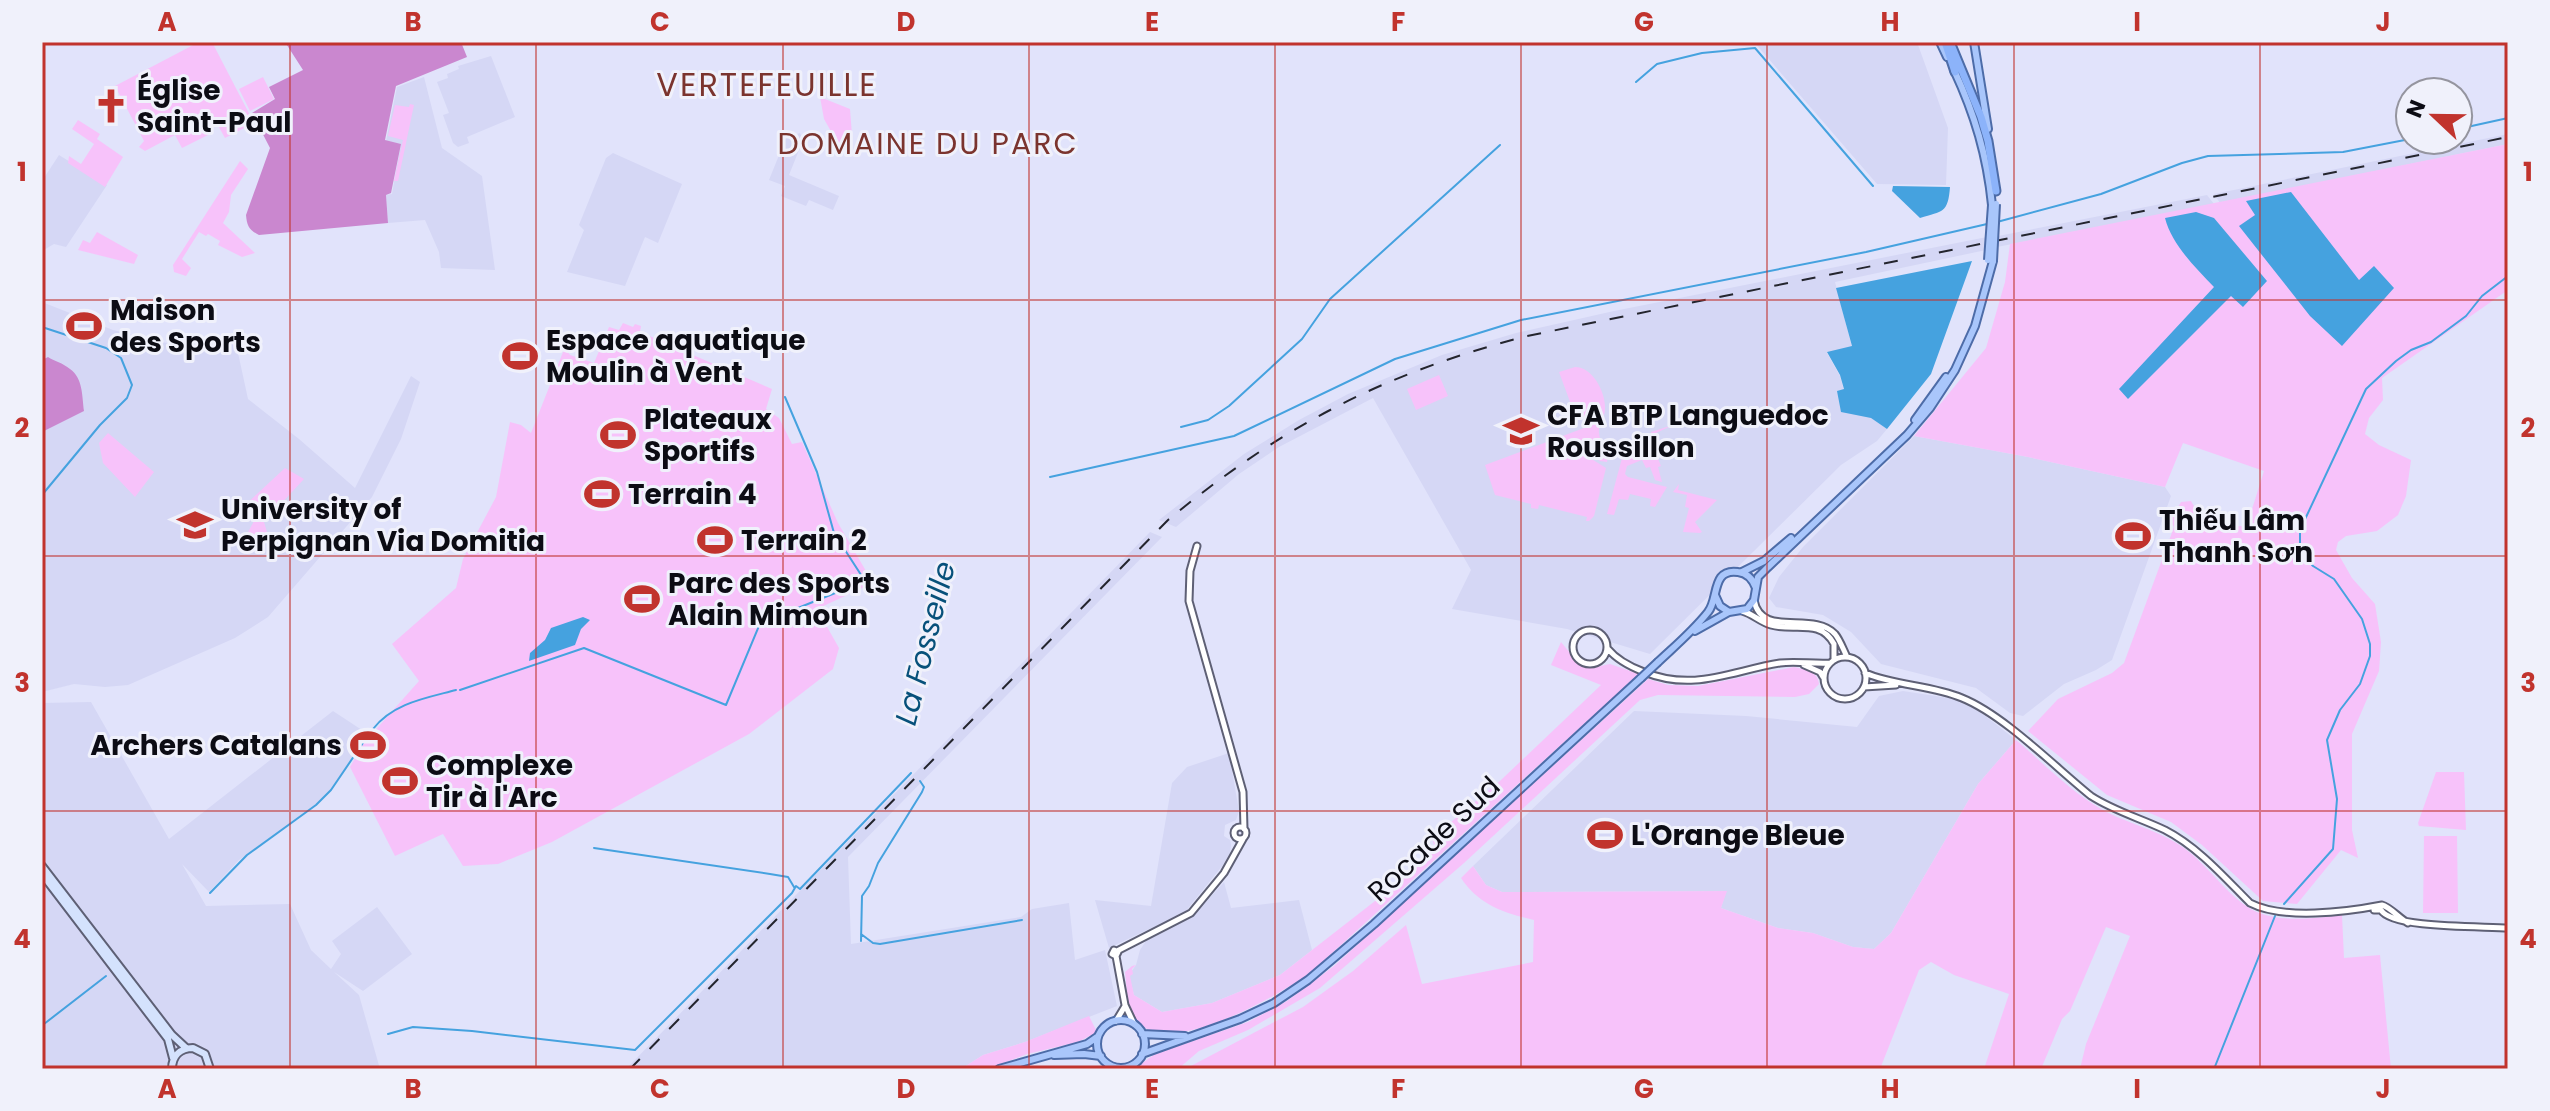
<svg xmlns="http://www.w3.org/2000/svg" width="2550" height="1111" viewBox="0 0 2550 1111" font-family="Poppins,sans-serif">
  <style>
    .built { fill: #d5d7f5 }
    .green { fill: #f7c2fa }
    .forest { fill: #ca87cf }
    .water { fill: #45a2df }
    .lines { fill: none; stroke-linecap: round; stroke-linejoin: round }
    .stream { stroke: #45a2df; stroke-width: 2 }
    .tertiary-casing { stroke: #5e6075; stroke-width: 9 }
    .secondary-casing { stroke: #5e6075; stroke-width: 10 }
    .primary-casing { stroke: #4d6ca8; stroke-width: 10 }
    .trunk-casing { stroke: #4d6ca8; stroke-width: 11 }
    .tertiary { stroke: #fff; stroke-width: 5 }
    .secondary { stroke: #d4e2fd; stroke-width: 6 }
    .primary { stroke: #a9c6fb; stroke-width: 6 }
    .trunk { stroke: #8cb3fa; stroke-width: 7 }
    .rail { stroke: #24252e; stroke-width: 2; stroke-dasharray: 14 14; stroke-linecap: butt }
    .primary-bridge-casing { stroke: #4d6ca8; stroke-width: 10; stroke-linecap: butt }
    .primary-bridge { stroke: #a9c6fb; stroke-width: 6 }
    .grid { fill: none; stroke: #c1332d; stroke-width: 2; stroke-opacity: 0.55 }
    .labels { text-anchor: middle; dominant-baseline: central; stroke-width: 6; stroke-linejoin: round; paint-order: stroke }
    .poi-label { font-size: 28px; font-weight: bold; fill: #0c0c14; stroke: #f0f1fb; text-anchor: start }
    .street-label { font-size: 28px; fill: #0c0c14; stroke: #f0f1fb }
    .neighbourhood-label { font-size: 30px; letter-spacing: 2px; fill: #7b342e; stroke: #f0f1fb }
    .water-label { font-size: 30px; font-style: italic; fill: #07517a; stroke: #f0f1fb }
    .quarter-label { font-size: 32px; letter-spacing: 2px; fill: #7b342e; stroke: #f0f1fb }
    .neatline { fill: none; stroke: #c1332d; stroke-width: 3 }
    .grid-label { font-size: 26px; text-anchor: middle; font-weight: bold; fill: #c1332d }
  </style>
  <rect width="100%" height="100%" fill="#e1e3fb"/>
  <path class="built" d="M1754,42h163l31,86 -2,57 -69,-1z
    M491,56l24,61 -48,20 2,6 -11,4 -5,-4 -10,-28 6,-2 -12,-31 11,-4 -1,-4 12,-5 -1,-3z
    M424,77l18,71 40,28 13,94 -54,-2 -2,-16 -14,-32 -37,3 -2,-28 6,-1 9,-50 -15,-3 11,-54z
    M800,133l5,14 -6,3 -10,25 50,21 -6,14 -24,-10 -3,6 -25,-10 4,-10 -16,-6 17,-42z
    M2508,134v10l-288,59 -6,-9z
    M613,153l69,31 -24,59 -13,-6 -20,49 -58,-14 17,-42 -5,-5 27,-67z
    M59,155l48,30 -41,62 -12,-3 -12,7v-70z
    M2207,195l7,9 -217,43 1,-11z
    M1987,237l-1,13 -151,32 17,65 -25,6 13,23 4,14 27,28 16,11 -10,12 -36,24 -191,189 -83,-25 -115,-20 19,-39 -98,-172 -94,49 -40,27 -63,53 -17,-7 85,-66 55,-34 49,-26 94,-39 74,-22 98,-22z
    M42,302l71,28 62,15 60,-6 13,60 51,40 56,49 56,-112 9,6 -19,57 -29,58 -104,120 -33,21 -107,47 -23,2 -31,-3 -32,8z
    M1914,436l114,21 137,30 6,9 -59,164 -16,10 -32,14 -41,32 -13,-3 -34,-25 -95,-24 -30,-32 -28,-17 -47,-8 -7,-9 10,-21 24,-30z
    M1150,532l12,5 -314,320 3,87 170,-27 11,-8 37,-6 6,57 30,-10 12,56 -92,36 -42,13 -22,14h-335z
    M1903,691l52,8 24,12 37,29 -38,44 -87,149 -17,16 -21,-2 -40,-14 -35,-5 -57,-20 5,-17 -224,1 -16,-7 -13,-19 161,-155 112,5 111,11 22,-31z
    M91,702l78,137 164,-128 35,23 -37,55 -15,16 -77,55 -30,32 -27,-28 24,42 84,-2 21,46 20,19 10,-15 -9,-13 45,-34 35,47 -49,37 -29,-19 25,23 21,74h-338v-366z
    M1229,753l10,58 -3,9 -11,5 -1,11 6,4 1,5 -1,8 -7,12 -38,47 -76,36 -14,-48 56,6 21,-123 15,-16z
    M1224,882l7,26 68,-8 13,50 -32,25 -68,28 -50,9 -28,-17 -5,-20 7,-10 4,-15 6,-9 50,-28z"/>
  <path class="green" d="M199,42h13l42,81 -29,15 -9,-16 -11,6 3,7 -26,13 -7,-13 -30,16 -6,-4 5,-6 -29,-55z
    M263,77l11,22 -24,12 -11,-22z
    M820,97l30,12 2,26 -11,14 -17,-30z
    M410,104l4,1 -16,76h-4l9,-41 -15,-4 7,-31 14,2z
    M78,120l22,14 -3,5 26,18 -18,30 -37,-24 1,-7 12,8 13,-20 -22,-15z
    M2508,144v146l-126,88 1,22 -14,18 -4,16 14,11 32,15 -5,36 -8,19 -21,16 -31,5 -8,6 -2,8 16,28 23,26 6,38 -2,29 -27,63v96l6,28 -17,-8 -44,54 -34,-3 -61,-56 -31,-23 -64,-27 -79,-64 30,-32 54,-26 12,-10 50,-136 -4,-6 11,-19 10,-1c9,18 37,29 56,24l17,-54 -81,-28 -18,44 -137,-30 -114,-21 72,-88 19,-66 5,-38z
    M240,161l8,8 -17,26 -2,17 -6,11 32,30 -13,4 -24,-12 2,-4 -12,-7 -2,2 -7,-4 -17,27 9,9 -5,8 -12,-4 -1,-7z
    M97,232l41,23 -4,9 -56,-14 5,-10 7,3z
    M623,323l10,4 2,-3 6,2 -1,6 19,8 2,-5 6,2 -2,6 107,46 -6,20 13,9 13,26 10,-2 36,81 35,60 -56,26 22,39 -6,21 -84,65 -197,108 -54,22 -35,2 -20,-32 -48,22 -45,-89 13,-23 56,-63 -27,-37 64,-56 7,-29 33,-62 14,-75 11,3 10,8 32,-81 3,-2 4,5 24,8 15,-36 10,3z
    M1575,367c18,0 31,26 30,42 0,9 -7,14 -6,24 1,12 11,16 8,29l-7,-1 -6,-6 -4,3 16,10 -12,48 -5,5h-3l1,-4 -48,-12 -1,4 -7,-1v-4l-36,-9 -10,-30 99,-37 1,-11 -9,1 -17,-46z
    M1439,375l9,21 -32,14 -9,-21z
    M1673,425l-19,9 7,18 -5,2 5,12 -3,1 4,15 -7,-2 -5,-13 -4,1 -4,-8 -15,6 -2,8 3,3 39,10 -12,20 -5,-1 1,-7 -21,-5 -2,6 -9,-1 -5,16 -7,-1 15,-56 5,-4 2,3 21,-12 1,-13z
    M108,433l46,39 -19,25 -32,-34 -4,-20z
    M285,468l19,11 -40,43 3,10 -16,10 -4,-8 7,-13 -11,-14z
    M1679,484l-1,6 39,10 -22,22 7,10 -2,1 -17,-1 6,-24 -4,-1 2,-12 -14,-3z
    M1561,642l18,22 5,3 7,1 19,-4 29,10 -330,300c-31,21 -143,88 -174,45 -9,-12 -8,-33 -10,-47l7,-6 4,-1 -4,4 1,5 -3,2 4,19 28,17 50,-9 68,-28 122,-95 32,-35 -2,-7 69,-58 100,-95 -50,-20z
    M1794,667c11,3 24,4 25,17l-10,10 -14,3 -137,-2 -18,5 -176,163 -144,125 -72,42 -49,21 -21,18h-44l21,-15 93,-32 39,-21 47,-35 314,-287 20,6 30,1z
    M2016,740c27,23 54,51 85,69 27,15 58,21 83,39 24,17 47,53 73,64 25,11 59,6 85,3l2,43 36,-3 11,114h-311l6,-25 44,-108 -24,-9 -36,84 -8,8 -21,50h-57l25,-75 -55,-19 -23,-13 -12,8 -39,99 -691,-2 114,-60 50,-36 53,-46 16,59 111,-22 1,-42c-30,-7 -55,-15 -73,-42l12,-12 13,19 16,7 225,-1 -6,17 57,20 35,5 40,14 21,2 17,-16 87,-149z
    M2436,772h28l2,58 -47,-4 -1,-3z
    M2424,836h33l1,77h-35z
    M1089,1016l8,16 -19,10 -51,12 -40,15h-26l22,-14 42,-13z"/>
  <path class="forest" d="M285,42h176l6,15 -71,29 -11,54 16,4 -10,49 -5,2 2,28 -129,12c-10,-5 -12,-9 -13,-20l24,-67 -18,-35 23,-14 -6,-12 34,-17z
    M48,357c6,4 15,6 22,12 13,9 12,27 14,42l-42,21v-72z"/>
  <path class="water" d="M1893,186l57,1c-2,26 -7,24 -30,31l-28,-27z
    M2291,192l68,88 15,-14 20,22 -52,58 -32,-30 -71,-90 16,-11 -9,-14z
    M2196,212l18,6 53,63 -24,26 -12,-11 -103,103 -9,-10 95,-102c-19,-20 -42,-42 -49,-69z
    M1972,261l-41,113 -44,55 -16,-11 -30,-6 -4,-21 7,-2 -4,-14 -13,-23 25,-6 -16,-58z
    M583,617l7,3 -9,9 -6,16 -46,16 1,-8 15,-13 6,-12z"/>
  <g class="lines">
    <path class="stream" d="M1636,82l21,-18 45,-11 53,-5 118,138
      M2458,129l50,-11
      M1997,222l104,-28 81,-31 26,-7 135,-4 67,-13
      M42,327l64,21 15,10 11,27 -5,13 -27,27 -58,70
      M1181,427l27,-7 21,-14 73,-67 28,-40 170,-154
      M1050,477l184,-41 161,-77 126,-39 345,-68 121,-28
      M460,690l124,-42 142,57 38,-91 24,-2 77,-31 -31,-48 -17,-61 -32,-75
      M373,729c20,-26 53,-31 83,-39
      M594,848l176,26 18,3 6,10
      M210,893l37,-38 69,-50 15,-15 38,-56
      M2284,904l49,-55 4,-50 -10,-59 13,-30 20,-26 10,-28v-12l-8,-25 -28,-40 -21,-13 -13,-16v-20l66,-141 30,-28 15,-11 20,-8 35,-26 16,-20 26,-20
      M861,934l12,9 7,1 142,-24
      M861,941l1,-45 7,-10 9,-23 44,-71 2,-5 -4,-6
      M44,1024l62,-48
      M388,1034l25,-7 59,4 163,19 157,-157 4,-7 4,3 111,-116
      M2214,1069l61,-153"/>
    <g class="tertiary-casing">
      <path id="tertiary" d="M1197,546l-7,25 -1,30 54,191 1,37
        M1754,600c7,39 59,10 81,34 5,6 8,15 12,23
        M1742,611c11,3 18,11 29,14 23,7 49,-7 63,19v16
        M1573 647a17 17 0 1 1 34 0a17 17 0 1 1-34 0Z
        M1608,649c9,11 23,18 36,23 50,20 87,-1 136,-9 16,-2 33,1 50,0
        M1824 678a21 21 0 1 1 42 0a21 21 0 1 1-42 0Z
        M1804,665l16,7 3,5
        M1865,673c31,13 66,12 97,25 42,17 93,69 129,98 23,15 49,22 74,34 33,17 59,47 85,73 33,17 96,9 132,2 8,2 17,13 26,18
        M1864,687l32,-2
        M1234 833a6 6 0 1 1 12 0a6 6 0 1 1-12 0Z
        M2374,910h7c11,19 103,16 127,18
        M1114,950l4,2 -2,4 -4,-2z
        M1117,951l74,-38 33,-40 19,-34
        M1116,956l9,49 9,19
        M1116,1021l9,-15
        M1114,1067l1,2
        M1129,1069l1,-3"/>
    </g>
    <g class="secondary-casing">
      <path id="secondary" d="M42,866l130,169 14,13
        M42,874l126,165 5,19
        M172,1069c0,-13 8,-21 21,-21l12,6 5,15"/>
    </g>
    <g class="primary-casing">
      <path id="primary" d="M1940,42l7,15
        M1974,42l14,87
        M1954,70c21,45 33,86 38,135
        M1915,420l31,-43
        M1742,572l22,-11 27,-23
        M1715,595l5,11 9,6 18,-3 7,-9 4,-23 10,-10 139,-132 23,-27 25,-38 20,-44 18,-65
        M1695,631l34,-19
        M1658,662c17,-16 35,-31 50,-50 11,-13 3,-44 30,-40 10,1 15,8 18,16
        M1097 1044a24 24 0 1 1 48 0a24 24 0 1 1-48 0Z
        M1142,1034l43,2
        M1142,1054l98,-35 34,-16 34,-23 66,-56 267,-246
        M1054,1055l30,-1 17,2
        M999,1069l88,-25 10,-7"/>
    </g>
    <g class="trunk-casing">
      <path id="trunk" d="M1945,42l10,30
        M1950,42l31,75 7,24 8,50"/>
    </g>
    <use href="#tertiary" class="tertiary"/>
    <use href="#secondary" class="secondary"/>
    <use href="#primary" class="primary"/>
    <use href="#trunk" class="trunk"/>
    <path class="rail" d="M630,1069l538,-549c114,-94 216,-147 359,-184l981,-199"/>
    <g class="primary-bridge-casing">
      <path id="primary-bridge" d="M1988,260l4,-55
        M1993,261l3,-57
        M1641,678l17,-16"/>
    </g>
    <use href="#primary-bridge" class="primary-bridge"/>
  </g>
  <path class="grid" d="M290,42v1027M536,42v1027M783,42v1027M1029,42v1027M1275,42v1027M1521,42v1027M1767,42v1027M2014,42v1027M2260,42v1027M42,300h2466M42,556h2466M42,811h2466"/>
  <defs>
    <g id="church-bare" transform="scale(2.76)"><path d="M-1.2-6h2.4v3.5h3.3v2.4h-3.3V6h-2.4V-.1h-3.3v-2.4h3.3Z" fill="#c1332d" stroke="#f0f1fb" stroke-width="2.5" paint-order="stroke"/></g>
    <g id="stadium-bare" transform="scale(2.76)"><path d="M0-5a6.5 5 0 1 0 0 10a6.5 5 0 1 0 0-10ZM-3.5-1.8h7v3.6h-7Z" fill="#c1332d" stroke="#f0f1fb" stroke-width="2.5" paint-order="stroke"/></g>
    <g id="university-bare" transform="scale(2.76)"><path d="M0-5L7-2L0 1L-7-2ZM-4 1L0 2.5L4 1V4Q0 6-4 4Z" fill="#c1332d" stroke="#f0f1fb" stroke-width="2.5" paint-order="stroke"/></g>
  </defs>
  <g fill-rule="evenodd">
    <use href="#church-bare" x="111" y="106"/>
    <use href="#stadium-bare" x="84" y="326"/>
    <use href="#stadium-bare" x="520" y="356"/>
    <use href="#university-bare" x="1521" y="431"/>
    <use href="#stadium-bare" x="618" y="435"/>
    <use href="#stadium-bare" x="602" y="494"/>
    <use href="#university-bare" x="195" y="525"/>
    <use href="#stadium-bare" x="2133" y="536"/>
    <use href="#stadium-bare" x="715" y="540"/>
    <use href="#stadium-bare" x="642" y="599"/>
    <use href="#stadium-bare" x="368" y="745"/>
    <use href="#stadium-bare" x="400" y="781"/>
    <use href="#stadium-bare" x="1605" y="835"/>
  </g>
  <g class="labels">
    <g class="poi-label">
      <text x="137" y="90">Église<tspan x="137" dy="32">Saint-Paul</tspan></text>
      <text x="110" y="310">Maison<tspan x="110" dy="32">des Sports</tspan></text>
      <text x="546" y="340">Espace aquatique<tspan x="546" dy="32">Moulin à Vent</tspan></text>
      <text x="1547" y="415">CFA BTP Languedoc<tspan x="1547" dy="32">Roussillon</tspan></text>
      <text x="644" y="419">Plateaux<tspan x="644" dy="32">Sportifs</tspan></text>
      <text x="628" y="494">Terrain 4</text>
      <text x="221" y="509">University of<tspan x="221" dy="32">Perpignan Via Domitia</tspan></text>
      <text x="2159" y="520">Thiếu Lâm<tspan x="2159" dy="32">Thanh Sơn</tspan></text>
      <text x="741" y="540">Terrain 2</text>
      <text x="668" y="583">Parc des Sports<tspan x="668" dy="32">Alain Mimoun</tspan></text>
      <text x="342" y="745" text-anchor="end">Archers Catalans</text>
      <text x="426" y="765">Complexe<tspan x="426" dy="32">Tir à l'Arc</tspan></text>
      <text x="1631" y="835">L'Orange Bleue</text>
    </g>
    <g class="street-label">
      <text transform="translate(1434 839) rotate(-43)">Rocade Sud</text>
    </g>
    <g class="neighbourhood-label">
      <text x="928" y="143">DOMAINE DU PARC</text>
    </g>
    <g class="water-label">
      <text transform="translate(925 643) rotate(-76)">La Fosseille</text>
    </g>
    <g class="quarter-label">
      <text x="767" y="84">VERTEFEUILLE</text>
    </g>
  </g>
  <rect width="2550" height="1111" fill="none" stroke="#f0f1fb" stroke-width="88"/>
  <g transform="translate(2434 116) rotate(292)"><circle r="38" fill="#f0f1fb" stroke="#95959f" stroke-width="2"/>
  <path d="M0-6L14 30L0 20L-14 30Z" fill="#c1332d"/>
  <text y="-12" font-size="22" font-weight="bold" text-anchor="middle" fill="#0c0c14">N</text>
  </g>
  <rect x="44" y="44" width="2462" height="1023" class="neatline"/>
  <g class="grid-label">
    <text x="167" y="31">A</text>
    <text x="413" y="31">B</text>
    <text x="660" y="31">C</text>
    <text x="906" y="31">D</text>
    <text x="1152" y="31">E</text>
    <text x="1398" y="31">F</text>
    <text x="1644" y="31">G</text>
    <text x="1890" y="31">H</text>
    <text x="2137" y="31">I</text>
    <text x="2383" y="31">J</text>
    <text x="22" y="181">1</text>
    <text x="2528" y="181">1</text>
    <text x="22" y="437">2</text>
    <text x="2528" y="437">2</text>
    <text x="22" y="692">3</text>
    <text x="2528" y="692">3</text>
    <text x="22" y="948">4</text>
    <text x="2528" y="948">4</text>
    <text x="167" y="1098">A</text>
    <text x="413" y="1098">B</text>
    <text x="660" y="1098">C</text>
    <text x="906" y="1098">D</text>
    <text x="1152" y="1098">E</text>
    <text x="1398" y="1098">F</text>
    <text x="1644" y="1098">G</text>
    <text x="1890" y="1098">H</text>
    <text x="2137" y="1098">I</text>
    <text x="2383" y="1098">J</text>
  </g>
</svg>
